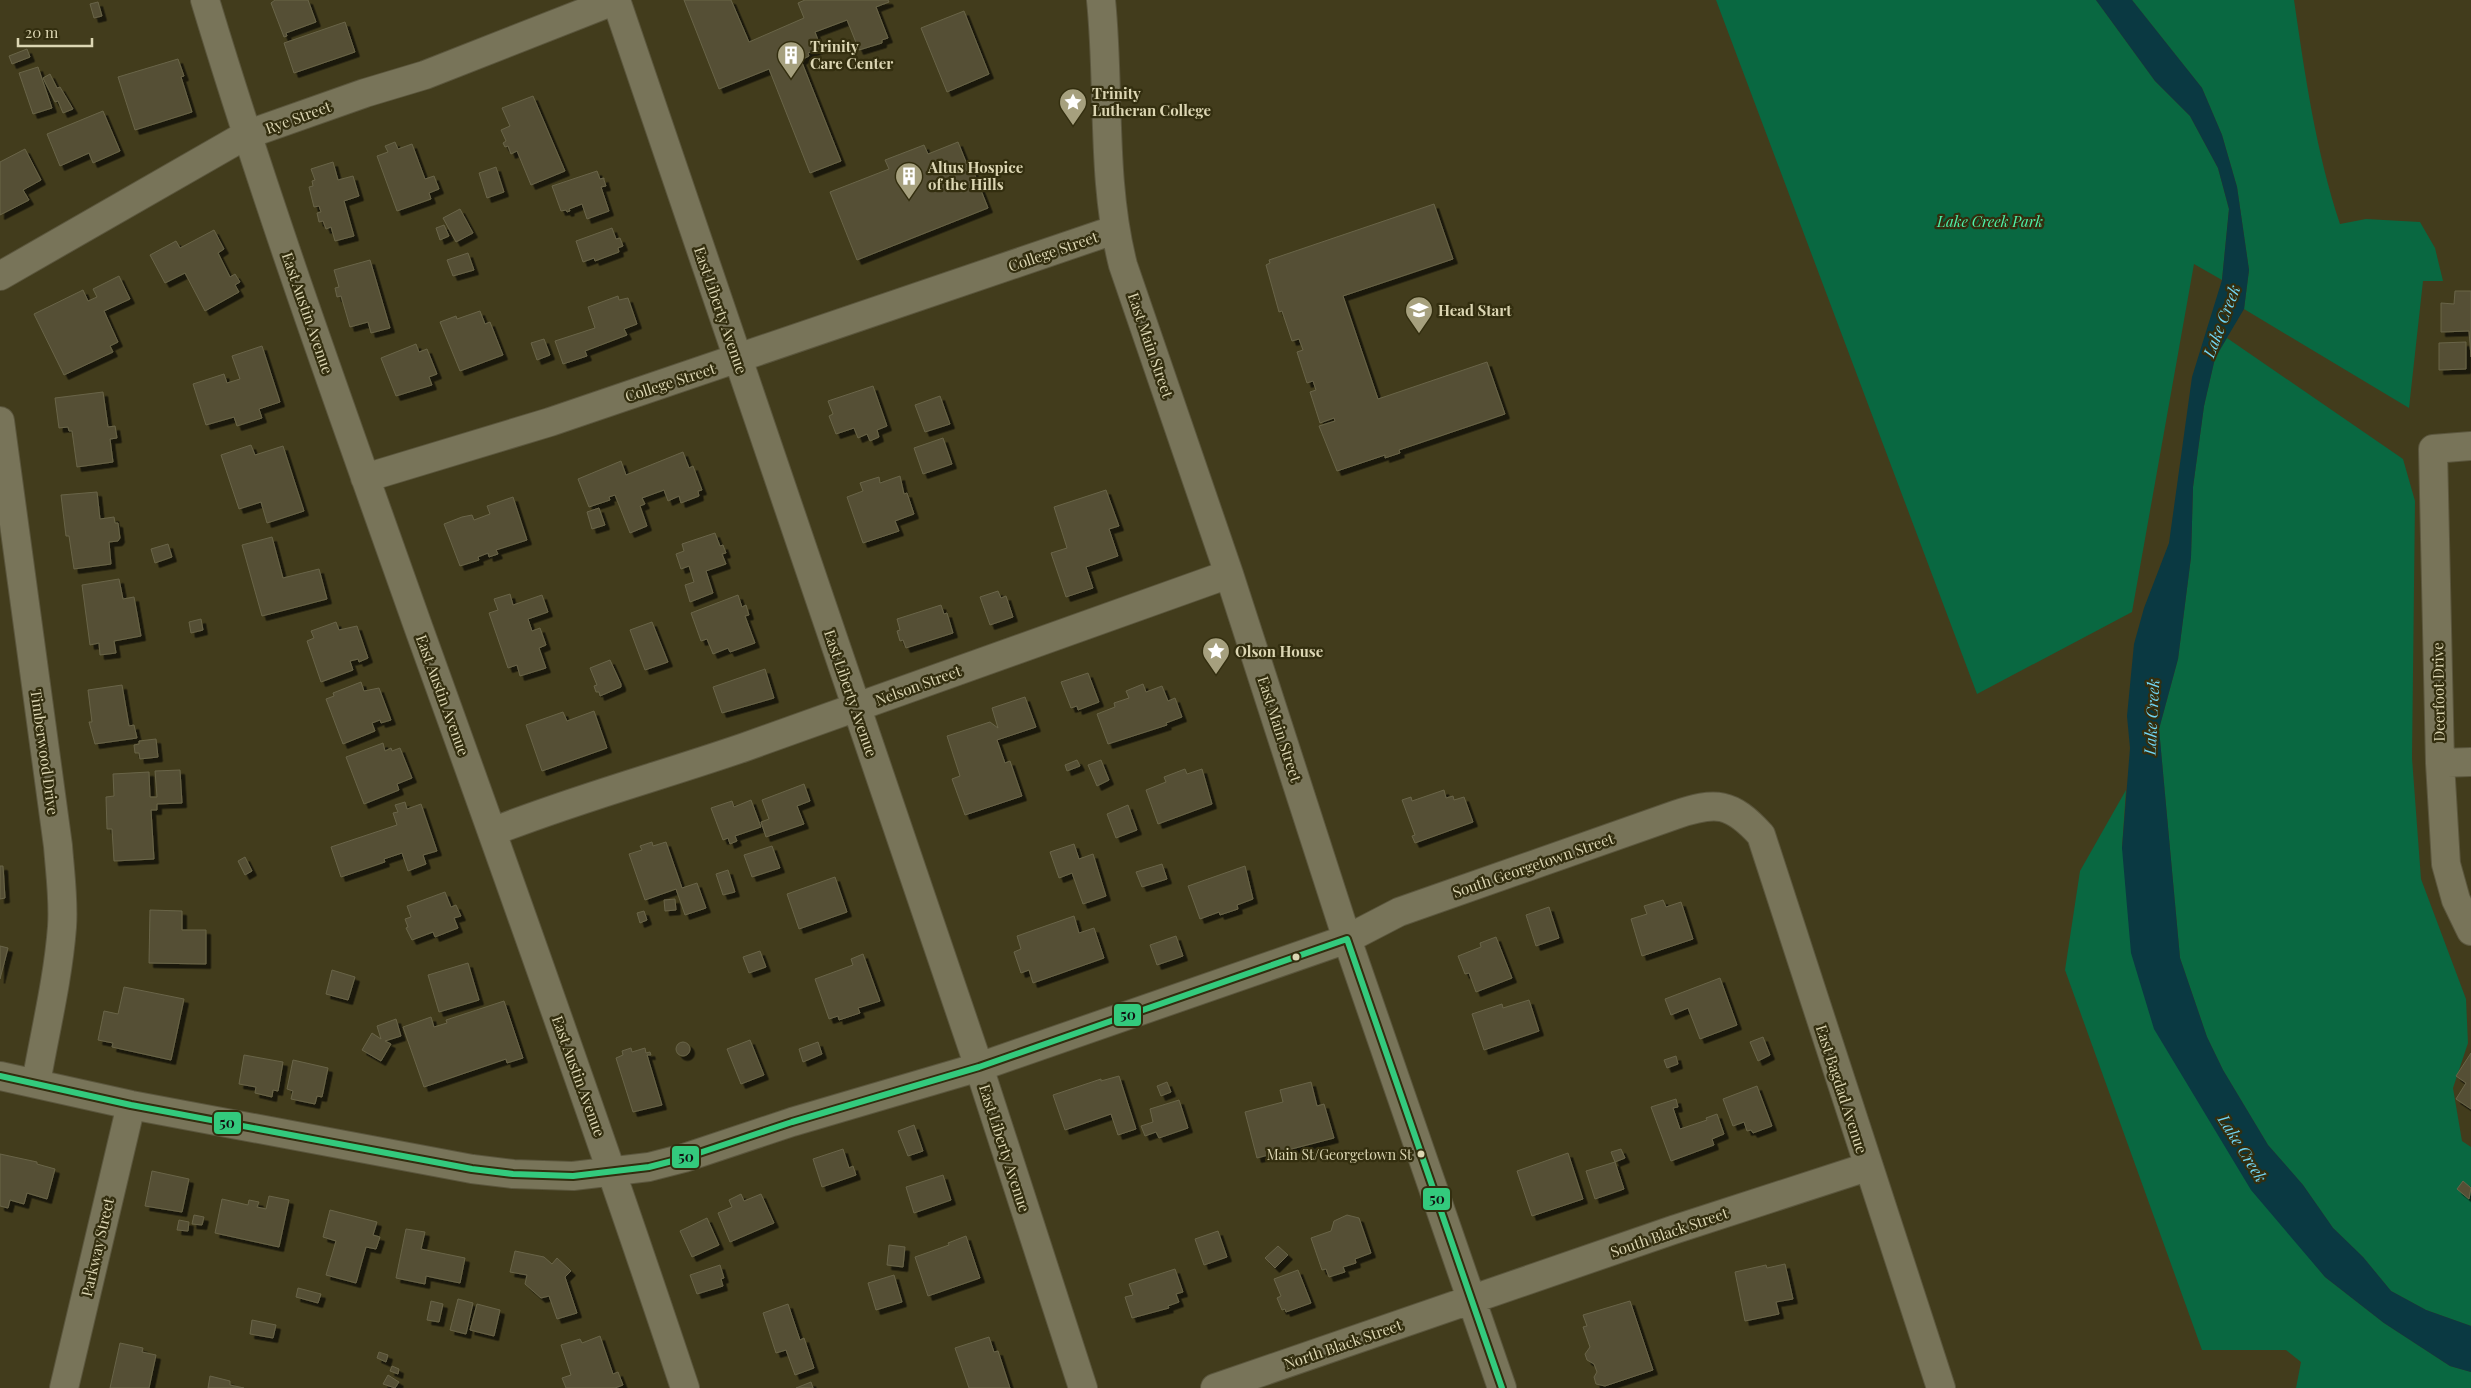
<svg xmlns="http://www.w3.org/2000/svg" width="2471" height="1388" viewBox="0 0 2471 1388" font-family="'Playfair Display',serif">
  <style>
    .green { fill: #096841 }
    .water { fill: #0a3942 }
    .building { fill: #555035; stroke: #696448; filter: url(#shadow) }
    .lines { fill: none; stroke-linecap: round; stroke-linejoin: round }
    .minor-casing { stroke: #5b563d; stroke-width: 30 }
    .minor { stroke: #787459; stroke-width: 28 }
    .bus-1-casing { stroke: #332e0f; stroke-width: 10 }
    .bus-1 { stroke: #33ca7d; stroke-width: 6 }
    .bus-dot { fill: #dcd6b3; stroke: #332e0f; stroke-width: 2 }
    .labels { text-anchor: middle; dominant-baseline: central; stroke-width: 4.5; stroke-linejoin: round; paint-order: stroke }
    .bus-label { font-size: 14px; fill: #dcd6b3; stroke: #332e0f; text-anchor: end }
    .poi-label { font-size: 15px; font-weight: bold; fill: #dcd6b3; stroke: #332e0f; text-anchor: start }
    .street-label { font-size: 15px; fill: #dcd6b3; stroke: #332e0f }
    .park-label { font-size: 15px; font-style: italic; fill: #4ef2a9; stroke: #332e0f }
    .water-label { font-size: 16px; font-style: italic; fill: #72d5f3; stroke: #332e0f }
    .line-badge { stroke: #332e0f; stroke-width: 2 }
    .pale-badge-label { font-size: 14px; text-anchor: middle; font-weight: bold; fill: #111 }
  </style>
  <defs>
    <filter id="shadow"><feDropShadow dx="4.5" dy="4.5" stdDeviation="0" flood-color="#0009"/></filter>
  </defs>
  <rect width="100%" height="100%" fill="#423c1c"/>
  <path class="green" d="M1716,0h380l59,81 35,35 28,52 11,41 -7,71 -28,-16 -62,348 -155,82z
    M2132,0h162c11,75 22,152 46,224l26,-5 54,3 15,26 8,33h-20l-14,127 -165,-99 5,-39 -12,-83 -15,-52 -20,-47z
    M2227,338l176,121 12,42 -3,257 9,121 45,120 2,44 -15,45 9,53 9,6v179l-45,-16 -35,-19 -28,-34 -30,-29 -30,-43 -35,-40 -45,-75 -16,-33 -27,-79 -21,-229 19,-70 13,-102 2,-70 11,-81 11,-48z
    M2126,790l-4,58 169,387 34,42 59,46 66,43 21,6v16h-175l5,-26 -15,-12h-84l-137,-380 15,-99z"/>
  <path class="water" d="M2096,0h36l70,88 20,47 15,52 12,83 -5,39 -29,49 -11,48 -11,81 -2,70 -13,102 -19,70 21,229 27,79 16,33 45,75 35,40 30,43 30,29 28,34 35,19 45,16v46l-21,-6 -66,-43 -59,-46 -74,-87 -97,-161 -23,-76 -9,-105 8,-100 -3,-32 7,-72 10,-36 25,-65 23,-166 30,-97 7,-71 -11,-41 -28,-52 -35,-35z"/>
  <path class="building" d="M275,0h33l8,22 -30,11 1,3 -3,1 -13,-34z
    M684,0h47l18,42 55,-24 -6,-15 7,-3h83l1,2 -13,5 12,31 -6,2v3l-23,7 -12,-30 -32,12 6,16 -13,5 1,3 -8,4 40,101 -31,12 -41,-104 -50,20z
    M98,2l4,14 -8,2 -4,-14z
    M964,11l25,63 -42,18 -26,-64z
    M345,22l10,30 -61,21 -10,-30z
    M27,49l3,8 -18,7 -3,-8z
    M178,59l6,17 -3,1 11,35 -57,18 -17,-53z
    M38,67l14,41 -19,6 -14,-41z
    M50,74l7,14 3,-1 13,22 -10,4 -5,-12 -3,1 -12,-24z
    M533,96l32,75 -34,14 -14,-34 -6,3 -3,-8 -3,1 -2,-4 3,-2 -5,-11 9,-4 -8,-18z
    M103,111l17,40 -27,12 -4,-10 -29,13 -13,-32z
    M395,142l3,7 14,-5 13,35 9,-3 5,13 -10,4 2,6 -34,12 -20,-55 11,-4 -3,-6z
    M958,142l10,25 3,-2 17,43 -131,52 -27,-68 59,-23 -4,-9 39,-15 4,9z
    M25,149l16,31 -18,10 6,10 -29,15v-53z
    M333,162l5,18 15,-4 6,20 -15,5 10,35 -19,5 -4,-14 -5,2 -3,-8 -4,1 -2,-9 4,-1 -2,-6 -5,1 -5,-20 4,-1 -1,-5 3,-1 -4,-11z
    M496,167l8,25 -17,6 -8,-25z
    M597,171l3,8 4,-1v2l2,6 -5,1 8,24 -22,8 -5,-15 -13,5 1,2 -3,1 -1,-2 -5,1 -9,-25z
    M1434,204l19,55 -110,37 35,103 109,-37 18,52 -106,36 1,3 -15,5v-3l-48,16 -18,-45 16,-5 -1,-3 -14,5 -10,-31 6,-2 -3,-9 -6,2 -10,-31 6,-2 -4,-11 -7,2 -10,-30 -3,1 -13,-47 4,-2 -1,-3z
    M460,209l13,24 -17,9 -13,-24z
    M444,225l5,11 -9,4 -4,-12z
    M612,228l4,11 4,-1 3,8 -5,2 1,4 -24,9 -1,-3 -11,4 -7,-21z
    M214,230l10,19 -6,4 12,24 5,-3 5,8 -5,3 4,7 -34,19 -20,-38 -20,10 -15,-28 26,-14 4,7z
    M468,253l6,17 -21,6 -6,-16z
    M370,260l20,68 -19,5 -3,-11 -18,5 -9,-31 -4,1 -2,-9 4,-1 -5,-17z
    M119,276l11,23 -26,12 14,31 -8,4 3,6 -49,23 -30,-61 49,-24 5,11 9,-4 -4,-8z
    M2455,291h16v66l-2,-26 -28,1v-29l13,1z
    M618,296l1,4 9,-2 9,26 -13,5 3,6 -42,16 2,5 -24,8 -8,-23 40,-13 -7,-21z
    M480,311l5,13 5,-2 13,33 -43,16 -20,-49 16,-6 1,3z
    M544,339l6,16 -13,5 -6,-17z
    M2466,342v27l-27,1v-27z
    M416,344l3,8 8,-3 10,25 -8,3 3,8 -36,11 -15,-38z
    M262,346l18,56 -21,7 3,9 -25,8 -3,-9 -28,8 -13,-41 31,-10 3,9 13,-4 -8,-23z
    M873,386l14,40 -10,4 2,7 -9,4 -3,-7 -9,4 -4,-10 -18,6 -7,-18 4,-2 -5,-13z
    M103,392l5,35 7,-1 2,12 -7,1 3,23 -36,5 -5,-36h-3l-1,-4 -9,1 -4,-30z
    M940,396l10,28 -25,8 -10,-27z
    M943,438l9,26 -29,10 -9,-26z
    M251,445l4,10 28,-9 21,65 -37,12 -6,-21 -22,7 -18,-54z
    M683,452l6,16 4,-2 9,24 -4,1 1,5 -18,7 -2,-7 -11,5 -4,-11 -22,8 3,6 -5,2 7,20 -17,7 -15,-38 -6,2 1,3 -21,7 -11,-28 43,-18 5,14z
    M900,476l4,18 3,-1 7,21 -19,7 4,10 -36,12 -16,-46 16,-6 -3,-8 19,-6 1,6z
    M1106,490l13,36 -10,3 9,27 -32,11 7,21 -27,9 -15,-44 16,-5 -13,-41z
    M97,492l3,27 14,-2 1,6h3l2,15 -2,3 -9,1 2,22 -37,5 -5,-33h-3l-5,-41z
    M513,497l14,43 -31,10 2,4 -9,3 -1,-4 -10,4 1,3 -19,6 -16,-42 18,-7 10,-2 2,5 16,-6 -3,-8z
    M599,508l6,17 -13,4 -5,-17z
    M715,533l5,13 3,-1 3,8 -4,1 4,10 -20,7 7,22 -23,9 -5,-17 9,-3 -5,-16 -8,3 -5,-15 8,-3 -2,-7z
    M272,537l11,41 36,-9 8,30 -65,17 -20,-71z
    M168,544l4,13 -17,6 -4,-14z
    M119,579l4,20 11,-2 7,39 -27,5 2,12 -16,2 -1,-12 -9,2 -8,-60z
    M998,591l3,7 5,-2 7,21 -23,8 -10,-28z
    M510,594l3,11 29,-10 6,17 -20,7 4,12 8,-3 6,17 -7,3 7,20 -26,8 -3,-11 -9,3 -19,-55 9,-3 -4,-11z
    M738,595l4,12 4,-2 3,10 -4,1 10,27 -25,9 -2,-4 -15,6 -6,-15 -6,2 -10,-28z
    M941,605l3,9 3,-1 6,20 -47,15 -3,-8 -3,1 -3,-10 3,-1 -3,-11z
    M201,619l2,11 -12,3 -2,-11z
    M336,622l3,8 18,-4 11,32 -9,4 -1,-3 -8,2 3,9 -32,12 -14,-41 7,-3 -3,-7z
    M652,622l16,40 -23,8 -15,-40z
    M610,660l11,24v3l-21,9 -1,-4h-3l-2,-6 3,-1 -7,-17z
    M765,669l9,29 -52,15 -9,-26z
    M1088,673l11,29 -21,8 -1,-4 -6,2 -10,-26z
    M361,682l3,9 15,-3 12,32 -10,3 -1,-3 -8,3 3,8 -32,13 -17,-45 8,-3 -1,-3z
    M1143,684l3,8 16,-6 6,15 7,-3 7,19 -16,6 1,2 -59,19 -11,-30 18,-7 -1,-4 15,-5 -3,-7z
    M122,685l7,41 5,-1 3,13 -42,6 -6,-22h3l-4,-32z
    M1025,697l11,30 -39,13 8,23 5,-2 12,35 -57,19 -13,-36 8,-3 -13,-40 43,-14 8,6 -6,-20z
    M594,711l13,37 -65,23 -16,-46 37,-13 4,9z
    M156,739l2,18 -18,2 -1,-6h-4l-1,-8 5,-1v-3z
    M383,743l2,8 6,-3 1,3 8,-3 12,30 -15,6 2,6 -35,14 -18,-47z
    M1077,760l3,6 -13,5 -2,-6z
    M1101,760l8,20 -12,6 -9,-21z
    M1185,769l2,5 15,-5 10,35 -54,20 -12,-34 20,-8 -2,-5z
    M180,770l2,33 -25,1v6h-6l3,49 -40,2 -2,-32h-5l-1,-32 8,-1 -1,-22 36,-2 1,25h7l-2,-26z
    M804,784l6,17 -13,5 7,18 -38,13 -5,-15 8,-3 -7,-19z
    M1444,790l2,8 7,-2 1,4 10,-3 9,25 -58,21 -3,-7 3,-1 -13,-35 9,-3 1,4z
    M751,800l10,27 -26,9 2,5 -7,3 -2,-6 -5,2 -12,-32 21,-7 2,6z
    M405,802l2,7 14,-5 16,47 -14,4 3,9 -18,7 -6,-18 -18,6 1,3 -44,15 -10,-30 66,-22 -4,-12 5,-1 -3,-7z
    M1128,805l9,25 -21,8 -9,-24z
    M652,842l1,4 13,-4 16,46 15,-5 9,25 -21,7 -9,-26 -31,11 -16,-46 13,-4 -2,-4z
    M1074,844l5,15 14,-5 13,42 -23,8 -11,-31 -13,5 -9,-26z
    M772,846l8,22 -28,9 -8,-22z
    M245,857l7,14 -7,4 -7,-14z
    M1162,864l5,15 -25,8 -6,-15z
    M0,866h3l2,32 -5,1z
    M1245,866l8,33 -16,6 1,4 -18,6 -1,-3 -19,7 -12,-33z
    M728,870l7,22 -12,3 -7,-21z
    M835,877l12,35 -48,17 -12,-35z
    M445,892l6,15 5,-2 5,11 -7,2 4,10 -23,9 -2,-5 -21,8 -6,-12 2,-1 -3,-8 6,-2 -4,-11z
    M675,899l1,11 -11,1 -1,-11z
    M1663,900l3,7 15,-5 12,37 -51,17 -11,-37 16,-5 -3,-8z
    M1549,907l10,31 -23,8 -10,-31z
    M150,910l32,1v19h24v34l-57,-1z
    M644,911l3,9 -7,3 -3,-10z
    M1074,916l5,17 15,-5 10,30 -71,25 -4,-13 -8,3 -7,-21 7,-3 -4,-13z
    M1176,936l7,20 -26,9 -7,-20z
    M1496,937l16,41 -36,14 -7,-19 -4,1 -7,-18 23,-9 -1,-4z
    M0,946l8,2 -8,31z
    M760,951l6,16 -17,6 -6,-16z
    M863,954l17,47 -22,7 2,5 -21,7 -1,-4 -9,3 -14,-40 38,-14 -2,-6z
    M468,963l11,37 -40,12 -11,-37z
    M332,970l23,7 -7,23 -22,-6z
    M1720,978l17,47 -37,14 -12,-31 -17,7 -6,-16z
    M124,987l60,12 -13,61 -59,-13 1,-4 -15,-3 6,-29 14,3z
    M1529,1000l10,31 -55,19 -12,-36 30,-10 1,4z
    M504,1001l19,57 -16,5 -1,-4 -82,28 -21,-60 28,-10 3,10 13,-4 -1,-3z
    M396,1019l5,17 -16,5 6,3 -10,17 -19,-11 10,-17 9,6 -4,-13z
    M1763,1037l7,18 -12,6 -8,-19z
    M750,1040l14,35 -23,9 -14,-35z
    M676 1049a7 7 0 1 1 14 0a7 7 0 1 1-14 0Z
    M818,1042l4,12 -19,8 -4,-13z
    M631,1048l1,4 13,-4 1,5 4,-1 1,3h-4l15,50 -29,7 -17,-54 7,-3 -1,-4z
    M2471,1053v56l-15,-10 10,-16 -10,-7z
    M244,1055l39,7 -5,29 -5,-1 -1,7 -17,-4 1,-6 -17,-3z
    M1676,1056l2,8 -11,4 -3,-8z
    M293,1060l35,8 -6,29 -5,-1 -2,8 -24,-5 2,-8 -6,-2z
    M1119,1076l17,53 -18,6 -7,-21 -46,16 -12,-35 48,-16v2z
    M1167,1082l4,10 -10,4 -4,-10z
    M1311,1082l6,24 7,-2 10,34 -77,20 -12,-46 38,-10 -3,-12z
    M1757,1086l15,40 -19,7 -2,-3 -4,1 -3,-9 -11,4 -10,-27z
    M1676,1099l2,8 -5,1 7,21 27,-9 -1,-2 11,-4 7,20 -12,5 2,6 -43,16 -20,-54z
    M1179,1100l9,28 -29,10 -3,-6 -11,4 -4,-10 12,-4 -3,-13z
    M914,1125l9,26 -15,5 -10,-25z
    M843,1149l6,19 4,-2 3,9 -34,12 -9,-28z
    M1621,1149l4,9 -10,4 -4,-10z
    M1568,1153l15,46 -51,17 -15,-45z
    M0,1154l37,8v2l18,5 -8,30 -20,-6 -3,11 -14,-4 -2,8 -8,-2z
    M1615,1162l9,27 -29,10 -9,-28z
    M152,1171l37,8 -7,33 -37,-6z
    M943,1175l8,25 -37,13 -8,-26z
    M2463,1181l8,7 -2,11 -12,-10z
    M741,1194l3,7 17,-7 13,29 -44,19 -12,-29 14,-6 -3,-7z
    M269,1196l20,4 -10,47 -64,-14 7,-34 26,6 1,-5 10,2 -2,5 9,2z
    M330,1210l47,12 -4,13 7,2 -4,12 -10,-2 -10,36 -30,-8 10,-34 -13,-4z
    M194,1215l10,2 -2,8 -10,-1z
    M1347,1215l12,3 12,35 -16,6 1,4 -13,4 2,5 -16,5 -3,-8 -4,1 -11,-32 20,-7 3,-10z
    M707,1218l12,27 -27,12 -12,-26z
    M179,1220l10,2 -1,9 -11,-1z
    M406,1229l19,3 -4,17 44,9 -5,25 -34,-7 -1,8 -29,-6z
    M1218,1231l9,26 -23,8 -9,-26z
    M966,1236l14,42 -52,18 -13,-39 34,-12 -1,-2z
    M889,1245l16,2 -2,20 -16,-2z
    M1278,1246l10,9 -13,13 -10,-10z
    M515,1251l29,6 8,7 5,-6 14,13 -6,6 12,36 -20,6 -8,-23 -8,2 -16,-14 2,-9 -17,-3z
    M1785,1264l8,35 -17,3 3,12 -34,7 -10,-49 31,-7 1,3z
    M720,1265l4,13 -3,1 2,7 -26,8 -7,-19z
    M1175,1269l8,23 -7,2 3,8 -11,4 1,2 -37,10 -7,-21 8,-2 -4,-11z
    M1298,1270l13,33 -25,9 -1,-3 -3,1 -5,-12 4,-2 -7,-17z
    M894,1275l8,27 -26,8 -8,-27z
    M298,1288l23,6 -3,9 -22,-6z
    M458,1299l15,4 -7,31 -16,-4z
    M431,1301l12,3 -4,18 -12,-2z
    M1630,1301l23,69 -48,16 -9,-2 -2,-7 3,-5 -3,-8 -7,-4 -2,-6 5,-7 -7,-20 4,-1 -4,-11z
    M477,1304l23,6 -6,26 -24,-6z
    M788,1304l12,36 4,-2 10,30 -19,7 -9,-25 -10,3 -13,-40z
    M252,1320l24,5 -3,13 -23,-4z
    M600,1336l13,38 5,-2 5,13 -8,3h-49l-4,-10 9,-3 -10,-30 19,-6 2,4z
    M989,1337l5,15 4,-1 12,37h-41l-14,-40z
    M120,1343l23,5 -1,4 14,3 -7,33h-39z
    M379,1352l9,3 -2,7 -9,-4z
    M392,1366l7,3 -1,5 -8,-3z
    M388,1375l11,7 -4,6 -12,-4z
    M210,1376l20,5v4l14,3h-36z
    M811,1382l2,6h-17z"/>
  <g class="lines">
    <g class="minor-casing">
      <path id="minor" d="M205,0c64,212 140,420 214,629 91,252 181,504 266,759
        M1101,0c9,88 0,179 22,265l106,309 118,365 155,449
        M0,276l246,-141 119,-42 60,-18 191,-75 363,1067 104,321
        M0,421l58,425c2,27 6,54 4,81 -4,52 -17,105 -26,156
        M2471,446l-38,3 7,314 6,101 10,36 15,31
        M365,478l185,-56 564,-192
        M2440,763l31,-1
        M492,832c83,-33 169,-56 253,-85 162,-57 323,-116 484,-173
        M0,1076l131,29 341,64 41,5 60,2 76,-9 35,-9 108,-36 187,-55 368,-128 52,-27 276,-97c41,-14 56,-13 86,20l180,553
        M64,1388l67,-283
        M1215,1388l458,-158 194,-63"/>
    </g>
    <use href="#minor" class="minor"/>
    <g class="bus-1-casing">
      <path id="bus-1" d="M1347,939l155,449
        M0,1076l131,29 341,64 41,5 60,2 76,-9 35,-9 108,-36 187,-55 368,-128"/>
    </g>
    <use href="#bus-1" class="bus-1"/>
  </g>
  <defs>
    <g id="building-pin" transform="scale(1.4375)"><path d="M0 17L-7.5 6A9.5 9.5 0 1 1 7.5 6Z" fill="#a6a07e" stroke="#332e0f"/><path d="M-4-6H4V6H1V3H-1V6H-4ZM-2.5-4.3h1.7v1.8h-1.7ZM.8-4.3h1.7v1.8H.8ZM-2.5-1h1.7V.8h-1.7ZM.8-1h1.7V.8H.8Z" fill="#fff"/></g>
    <g id="sight-pin" transform="scale(1.4375)"><path d="M0 17L-7.5 6A9.5 9.5 0 1 1 7.5 6Z" fill="#a6a07e" stroke="#332e0f"/><path d="M0-6L1.8-2.2L6-1.7L2.9 1.2L3.7 5.4L0 3.3L-3.7 5.4L-2.9 1.2L-6-1.7L-1.8-2.2Z" fill="#fff"/></g>
    <g id="school-pin" transform="scale(1.4375)"><path d="M0 17L-7.5 6A9.5 9.5 0 1 1 7.5 6Z" fill="#a6a07e" stroke="#332e0f"/><path d="M0-5L7-2L0 1L-7-2ZM-4 1L0 2.5L4 1V4Q0 6-4 4Z" fill="#fff"/></g>
  </defs>
  <g fill-rule="evenodd">
    <use href="#building-pin" x="791" y="55"/>
    <use href="#sight-pin" x="1073" y="102"/>
    <use href="#building-pin" x="909" y="176"/>
    <use href="#school-pin" x="1419" y="310"/>
    <use href="#sight-pin" x="1216" y="651"/>
  </g>
  <g class="bus-dot">
    <circle cx="1296" cy="957" r="4.5"/>
    <circle cx="1421" cy="1154" r="4.5"/>
  </g>
  <g class="labels">
    <g class="bus-label">
      <text x="1412" y="1154">Main St/Georgetown St</text>
    </g>
    <g class="poi-label">
      <text x="810" y="46">Trinity<tspan x="810" dy="17">Care Center</tspan></text>
      <text x="1092" y="93">Trinity<tspan x="1092" dy="17">Lutheran College</tspan></text>
      <text x="928" y="167">Altus Hospice<tspan x="928" dy="17">of the Hills</tspan></text>
      <text x="1438" y="310">Head Start</text>
      <text x="1235" y="651">Olson House</text>
    </g>
    <g class="street-label">
      <text transform="translate(298 117) rotate(-20)">Rye Street</text>
      <text transform="translate(1053 251) rotate(-19)">College Street</text>
      <text transform="translate(721 310) rotate(71)">East Liberty Avenue</text>
      <text transform="translate(308 313) rotate(71)">East Austin Avenue</text>
      <text transform="translate(1151 345) rotate(71)">East Main Street</text>
      <text transform="translate(670 382) rotate(-18)">College Street</text>
      <text transform="translate(918 685) rotate(-20)">Nelson Street</text>
      <text transform="translate(2438 692) rotate(-91)">Deerfoot Drive</text>
      <text transform="translate(851 693) rotate(71)">East Liberty Avenue</text>
      <text transform="translate(443 695) rotate(70)">East Austin Avenue</text>
      <text transform="translate(1280 729) rotate(72)">East Main Street</text>
      <text transform="translate(45 752) rotate(82)">Timberwood Drive</text>
      <text transform="translate(1533 865) rotate(-19)">South Georgetown Street</text>
      <text transform="translate(579 1076) rotate(70)">East Austin Avenue</text>
      <text transform="translate(1842 1089) rotate(72)">East Bagdad Avenue</text>
      <text transform="translate(1005 1148) rotate(72)">East Liberty Avenue</text>
      <text transform="translate(1669 1232) rotate(-19)">South Black Street</text>
      <text transform="translate(97 1247) rotate(-77)">Parkway Street</text>
      <text transform="translate(1343 1344) rotate(-19)">North Black Street</text>
    </g>
    <g class="park-label">
      <text x="1990" y="221">Lake Creek Park</text>
    </g>
    <g class="water-label">
      <text transform="translate(2221 321) rotate(-69)">Lake Creek</text>
      <text transform="translate(2151 717) rotate(-87)">Lake Creek</text>
      <text transform="translate(2243 1148) rotate(58)">Lake Creek</text>
    </g>
  </g>
  <g class="line-badge">
    <rect x="1113" y="1003" width="29" height="24" rx="5" fill="#33ca7d"/>
    <rect x="213" y="1111" width="29" height="24" rx="5" fill="#33ca7d"/>
    <rect x="671" y="1145" width="29" height="24" rx="5" fill="#33ca7d"/>
    <rect x="1422" y="1187" width="29" height="24" rx="5" fill="#33ca7d"/>
  </g>
  <g class="pale-badge-label">
    <text x="1128" y="1020">50</text>
    <text x="227" y="1128">50</text>
    <text x="686" y="1162">50</text>
    <text x="1437" y="1204">50</text>
  </g>
  <path d="M18 38v8h74v-8" fill="none" stroke="#dcd6b3" stroke-width="2.5"/>
  <text x="25" y="38" font-size="15" fill="#dcd6b3" stroke="#332e0f" stroke-width="4" paint-order="stroke">20 m</text>
</svg>
